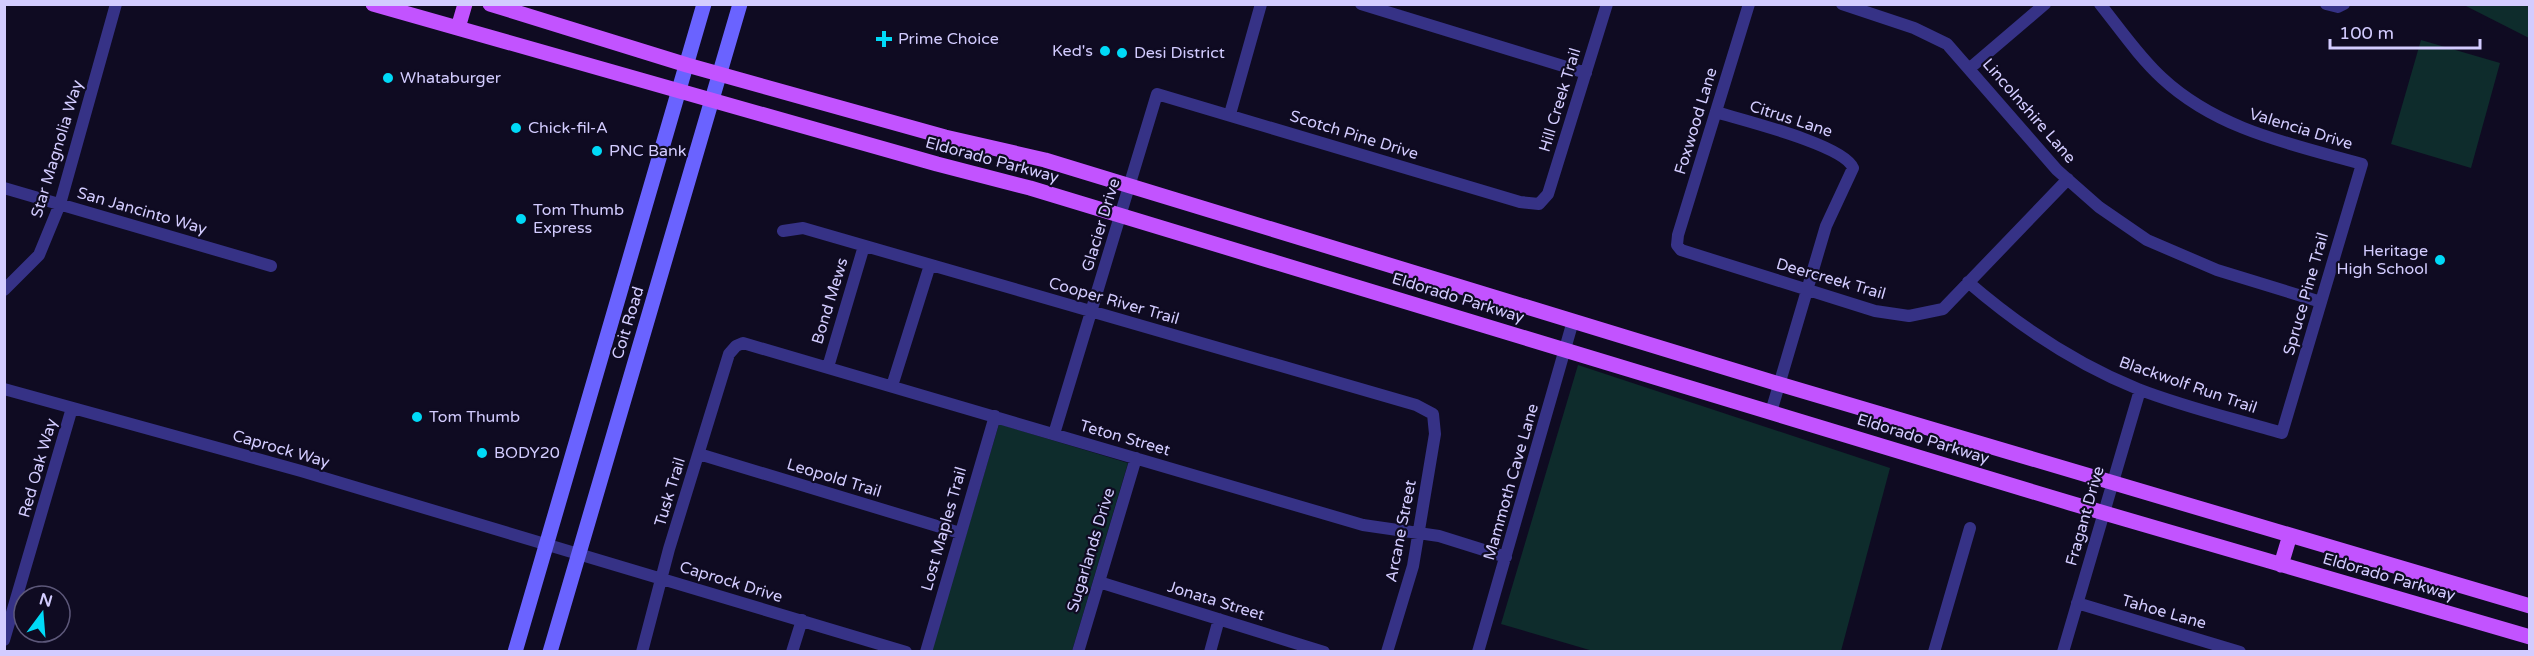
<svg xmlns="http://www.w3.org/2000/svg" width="2534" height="656" viewBox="0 0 2534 656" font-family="'Varela Round',sans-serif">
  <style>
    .green { fill: #0e2c2c }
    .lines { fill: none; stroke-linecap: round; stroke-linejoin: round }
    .minor { stroke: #363286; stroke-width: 12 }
    .secondary { stroke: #6a63ff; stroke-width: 15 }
    .primary { stroke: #c253ff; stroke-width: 15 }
    .poi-dot { fill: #00daf7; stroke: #0f0b22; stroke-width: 2 }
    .labels { text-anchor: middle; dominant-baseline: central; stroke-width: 4.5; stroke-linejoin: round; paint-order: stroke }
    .poi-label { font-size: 16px; fill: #d3ccff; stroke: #0f0b22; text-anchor: start }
    .street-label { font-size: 16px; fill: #d3ccff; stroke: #0f0b22 }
  </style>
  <rect width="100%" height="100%" fill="#0f0b22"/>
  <path class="green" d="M2464,5h65v33z
    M2421,40l79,23 -29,105 -80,-24z
    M1578,365l312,103 -49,183h-248l-92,-27z
    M999,424l129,39 -56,188 -141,1z"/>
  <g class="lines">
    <path class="minor" d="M1361,4l225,69
      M1749,4l-71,231 -1,10 4,5 194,61 34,5 34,-7 125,-130
      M1842,4l72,24 33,16 110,126 42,37 48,33 70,30 104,32
      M2326,4l12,3 6,-3
      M1970,68l75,-64
      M1716,112c26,8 129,33 137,56l-27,58 -55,186
      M1230,114l31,-110
      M4,188l267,78
      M783,231l20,-3 613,177 17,9 2,20 -22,132 -26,86
      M1968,282c51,44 106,81 170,107 46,18 97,30 144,44l80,-269c-71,-20 -144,-34 -200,-86 -23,-21 -42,-49 -62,-74
      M4,290l35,-35 21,-51 56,-200
      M828,367l36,-121
      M892,386l38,-121
      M4,389l297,82 605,181
      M1054,434l103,-340 363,108 19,2 9,-10 59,-190
      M699,454l261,79
      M1099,582l225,70
      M2077,603l163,49
      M4,640l68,-232
      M642,652l27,-103 60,-195 7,-8 7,-3 620,182 76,11 67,21
      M792,652l10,-32
      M926,652l69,-236
      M1078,652l58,-194
      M1210,652l9,-33
      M1478,652l95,-331
      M1934,652l36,-124
      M2063,652l77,-262"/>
    <path class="secondary" d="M515,652l189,-648
      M550,652l190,-648"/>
    <path class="primary" d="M373,4l564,160 93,24 1040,315 460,134
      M490,4l197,61 258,72 100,23 734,224 751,222
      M458,28l7,-24
      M2281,565l9,-30"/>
  </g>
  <g class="poi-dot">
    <path d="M881 30h6v6h6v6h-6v6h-6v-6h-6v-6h6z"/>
    <circle cx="1105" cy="51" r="6"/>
    <circle cx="1122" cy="53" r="6"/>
    <circle cx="388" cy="78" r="6"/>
    <circle cx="516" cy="128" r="6"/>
    <circle cx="597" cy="151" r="6"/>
    <circle cx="521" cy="219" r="6"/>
    <circle cx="2440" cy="260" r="6"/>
    <circle cx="417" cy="417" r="6"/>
    <circle cx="482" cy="453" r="6"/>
  </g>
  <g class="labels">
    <g class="poi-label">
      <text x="898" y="39">Prime Choice</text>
      <text x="1093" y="51" text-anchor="end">Ked's</text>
      <text x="1134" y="53">Desi District</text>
      <text x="400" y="78">Whataburger</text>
      <text x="528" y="128">Chick-fil-A</text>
      <text x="609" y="151">PNC Bank</text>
      <text x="533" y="210">Tom Thumb<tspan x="533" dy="18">Express</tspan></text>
      <text x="2428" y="251" text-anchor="end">Heritage<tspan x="2428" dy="18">High School</tspan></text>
      <text x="429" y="417">Tom Thumb</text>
      <text x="494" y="453">BODY20</text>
    </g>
    <g class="street-label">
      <text transform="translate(1560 100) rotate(-73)">Hill Creek Trail</text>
      <text transform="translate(2029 111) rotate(49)">Lincolnshire Lane</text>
      <text transform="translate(1791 119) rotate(18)">Citrus Lane</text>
      <text transform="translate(1696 121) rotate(-73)">Foxwood Lane</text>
      <text transform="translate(2301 129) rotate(17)">Valencia Drive</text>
      <text transform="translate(1354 135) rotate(17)">Scotch Pine Drive</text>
      <text transform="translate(57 149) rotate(-73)">Star Magnolia Way</text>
      <text transform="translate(992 160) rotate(15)">Eldorado Parkway</text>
      <text transform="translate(142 211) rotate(16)">San Jancinto Way</text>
      <text transform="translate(1101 225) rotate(-73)">Glacier Drive</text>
      <text transform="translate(1831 279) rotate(16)">Deercreek Trail</text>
      <text transform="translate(2306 294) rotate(-74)">Spruce Pine Trail</text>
      <text transform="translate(1458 298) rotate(17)">Eldorado Parkway</text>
      <text transform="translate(830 301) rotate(-73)">Bond Mews</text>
      <text transform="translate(1114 301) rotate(16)">Cooper River Trail</text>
      <text transform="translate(628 323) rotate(-73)">Coit Road</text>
      <text transform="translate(2188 385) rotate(19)">Blackwolf Run Trail</text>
      <text transform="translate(1125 438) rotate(16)">Teton Street</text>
      <text transform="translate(1923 439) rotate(17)">Eldorado Parkway</text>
      <text transform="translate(281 449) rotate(16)">Caprock Way</text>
      <text transform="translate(38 468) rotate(-74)">Red Oak Way</text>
      <text transform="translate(834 478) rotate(17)">Leopold Trail</text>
      <text transform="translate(1511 482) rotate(-74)">Mammoth Cave Lane</text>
      <text transform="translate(670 492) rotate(-73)">Tusk Trail</text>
      <text transform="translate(2085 516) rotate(-74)">Fragant Drive</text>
      <text transform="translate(944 529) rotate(-74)">Lost Maples Trail</text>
      <text transform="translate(1401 531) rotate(-79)">Arcane Street</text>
      <text transform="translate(1091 550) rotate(-73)">Sugarlands Drive</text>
      <text transform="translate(2389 577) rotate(16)">Eldorado Parkway</text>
      <text transform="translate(731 582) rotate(17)">Caprock Drive</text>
      <text transform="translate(1216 601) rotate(17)">Jonata Street</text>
      <text transform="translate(2164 612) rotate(16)">Tahoe Lane</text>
    </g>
  </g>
  <rect width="2534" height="656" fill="none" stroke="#d3ccff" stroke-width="12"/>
  <g transform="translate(42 614) rotate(16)"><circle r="28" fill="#0f0b22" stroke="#5d587a" stroke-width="1.5"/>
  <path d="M0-4.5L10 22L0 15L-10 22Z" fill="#00daf7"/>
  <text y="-9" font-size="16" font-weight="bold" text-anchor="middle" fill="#d3ccff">N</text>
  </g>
  <path d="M2330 39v9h150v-9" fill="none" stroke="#d3ccff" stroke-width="3"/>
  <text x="2339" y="39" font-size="18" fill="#d3ccff" stroke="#0f0b22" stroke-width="4.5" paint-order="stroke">100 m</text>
</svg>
